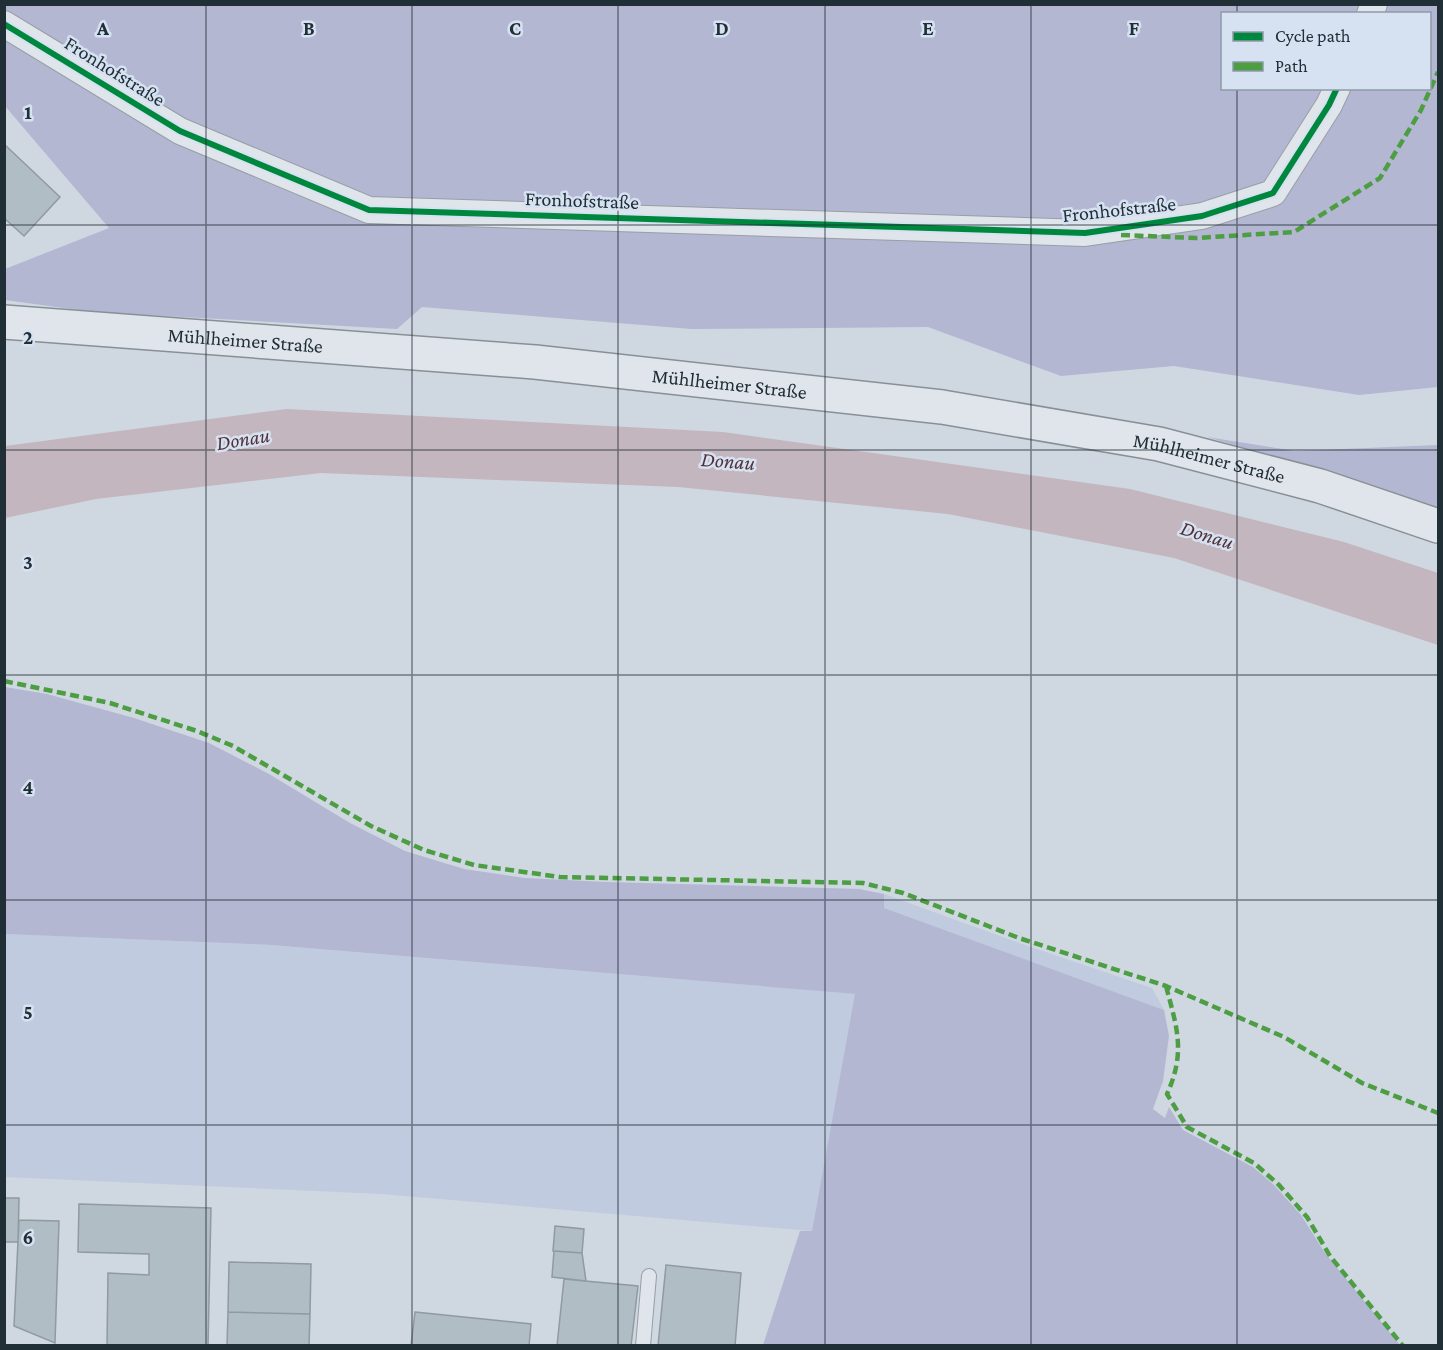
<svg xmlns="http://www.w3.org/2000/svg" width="1443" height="1350" viewBox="0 0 1443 1350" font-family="'Crimson Pro',serif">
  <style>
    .farmland { fill: #c1cbdf }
    .green { fill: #b3b7d2; fill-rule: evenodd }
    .water { fill: #c3b6bf }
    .building { fill: #b0bdc5; stroke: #8f9aa1; stroke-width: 1.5 }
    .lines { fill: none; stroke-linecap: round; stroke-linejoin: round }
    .service-casing { stroke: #979fa7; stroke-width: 16 }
    .minor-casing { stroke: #979fa7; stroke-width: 28 }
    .secondary-casing { stroke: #889096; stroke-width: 36 }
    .service { stroke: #dfe5ea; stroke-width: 14 }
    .minor { stroke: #dfe5ea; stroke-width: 26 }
    .secondary { stroke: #dfe5ea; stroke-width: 33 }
    .quiet { stroke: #4d9d43; stroke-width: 4.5; stroke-dasharray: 9 4.5; stroke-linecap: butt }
    .cycleway-casing { stroke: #d6e2f2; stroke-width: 10 }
    .cycleway { stroke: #00873e; stroke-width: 6 }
    .grid { fill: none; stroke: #202e35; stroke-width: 1.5; stroke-opacity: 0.55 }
    .labels { text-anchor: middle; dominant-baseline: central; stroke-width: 5; stroke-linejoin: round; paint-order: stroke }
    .street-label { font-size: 20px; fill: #202e35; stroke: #d6e2f2 }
    .water-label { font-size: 21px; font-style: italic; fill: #533138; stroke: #d6e2f2 }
    .grid-label { font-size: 20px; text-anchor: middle; font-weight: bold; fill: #202e35; stroke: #d6e2f2; stroke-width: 5; stroke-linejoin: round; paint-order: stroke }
  </style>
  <rect width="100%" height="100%" fill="#cfd7e1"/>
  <path class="farmland" d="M884,894l138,50 130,44 12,22 -281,-102z
    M5,934l267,11 584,49 -44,237 -431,-37 -376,-17z"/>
  <path class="green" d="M5,5h1433v382l-79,8 -185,-29 -113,10 -133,-49 -237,2 -269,-22 -25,22 -304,-17 -88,-12v-31l104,-41 -104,-122zM1222,14h208v74h-208z
    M1207,437l88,14 143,-6v65l-126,-42z
    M5,687l42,7 87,24 75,25 60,31 81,49 55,28 59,18 61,9 81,4 253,7 25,5v14l280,102 5,26 -6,45 -10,28 12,9 4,-11 14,23 70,37 21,18 27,30 24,38 75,92h-637l37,-114h12l43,-237 -583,-49 -267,-11z"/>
  <path class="water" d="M287,409l436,23 407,57 214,53 94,31v72l-264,-87 -226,-44 -270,-27 -357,-14 -225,26 -91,19v-72z"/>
  <path class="building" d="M4,144l56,53 -36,39 -20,-18z
    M4,1198h15l-1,44h-14z
    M79,1204l132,4 -3,138h-101l1,-73 41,2v-21l-71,-2z
    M19,1220l40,1 -4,122 -41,-17z
    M555,1226l29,3 -2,24 -29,-2z
    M554,1251l28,2 4,28 -34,-4z
    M229,1262l82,2 -1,50 -82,-2z
    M666,1265l75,8 -6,73h-77z
    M564,1279l74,7 -7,60h-74z
    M228,1312l82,2 -1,32h-82z
    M415,1312l116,12 -2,22h-118z"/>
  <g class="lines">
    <g class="service-casing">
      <path id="service" d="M643,1346l6,-70"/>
    </g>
    <g class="minor-casing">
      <path id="minor" d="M1370,14l4,-10
        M4,24l176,107 189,79 716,23 117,-17 71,-23 56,-88 8,-17"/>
    </g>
    <g class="secondary-casing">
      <g id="secondary">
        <path id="s1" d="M4,322l531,40 407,45 217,37 161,42 118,40"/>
      </g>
    </g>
    <use href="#service" class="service"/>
    <use href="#minor" class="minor"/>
    <use href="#secondary" class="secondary"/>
    <path class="quiet" d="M1121,235l75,3 98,-6 86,-54 41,-68 17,-38
      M4,681l106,22 87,28 36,15 138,80 53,24 50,15 86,12 303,6 40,10 116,45 147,48 118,51 78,46 76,30
      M1166,986c11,42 20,66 1,108l20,33 67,36 25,22 28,32 23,39 73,90"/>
    <g class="cycleway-casing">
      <path id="cycleway" d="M4,24l176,107 189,79 716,23 117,-17 71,-23 56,-88 8,-17"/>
    </g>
    <use href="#cycleway" class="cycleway"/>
  </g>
  <path class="grid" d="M206,4v1342M412,4v1342M618,4v1342M825,4v1342M1031,4v1342M1237,4v10M1237,88v1258M4,225h1434M4,450h1434M4,675h1434M4,900h1434M4,1125h1434"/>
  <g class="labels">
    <g class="street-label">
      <text transform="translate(115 71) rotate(32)">Fronhofstraße</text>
      <text transform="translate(582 200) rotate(2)">Fronhofstraße</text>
      <text transform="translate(1119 209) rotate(-6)">Fronhofstraße</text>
      <text stroke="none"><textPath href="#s1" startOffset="242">Mühlheimer Straße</textPath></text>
      <text stroke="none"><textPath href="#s1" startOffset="728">Mühlheimer Straße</textPath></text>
      <text stroke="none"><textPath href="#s1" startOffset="1214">Mühlheimer Straße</textPath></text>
    </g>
    <g class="water-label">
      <text transform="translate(243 439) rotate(-9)">Donau</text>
      <text transform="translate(728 461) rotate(4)">Donau</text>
      <text transform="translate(1207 535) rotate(17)">Donau</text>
    </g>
  </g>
  <g class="grid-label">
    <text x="103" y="35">A</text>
    <text x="309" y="35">B</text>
    <text x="515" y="35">C</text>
    <text x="722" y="35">D</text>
    <text x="928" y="35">E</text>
    <text x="1134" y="35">F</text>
    <text x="28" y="119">1</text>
    <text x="28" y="344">2</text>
    <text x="28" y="569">3</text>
    <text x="28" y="794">4</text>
    <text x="28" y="1019">5</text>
    <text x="28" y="1244">6</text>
  </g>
  <rect width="1443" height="1350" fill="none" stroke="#202e35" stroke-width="12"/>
  <rect x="1221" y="12" width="210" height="78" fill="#d6e2f2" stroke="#8d9aa6" stroke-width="1.5"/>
  <rect x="1233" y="32" width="30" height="9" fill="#00873e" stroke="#8d9aa6" stroke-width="1.5"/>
  <text x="1275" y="42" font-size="18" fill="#202e35">Cycle path</text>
  <rect x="1233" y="62" width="30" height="9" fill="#4d9d43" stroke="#8d9aa6" stroke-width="1.5"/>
  <text x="1275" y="72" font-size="18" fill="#202e35">Path</text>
</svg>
